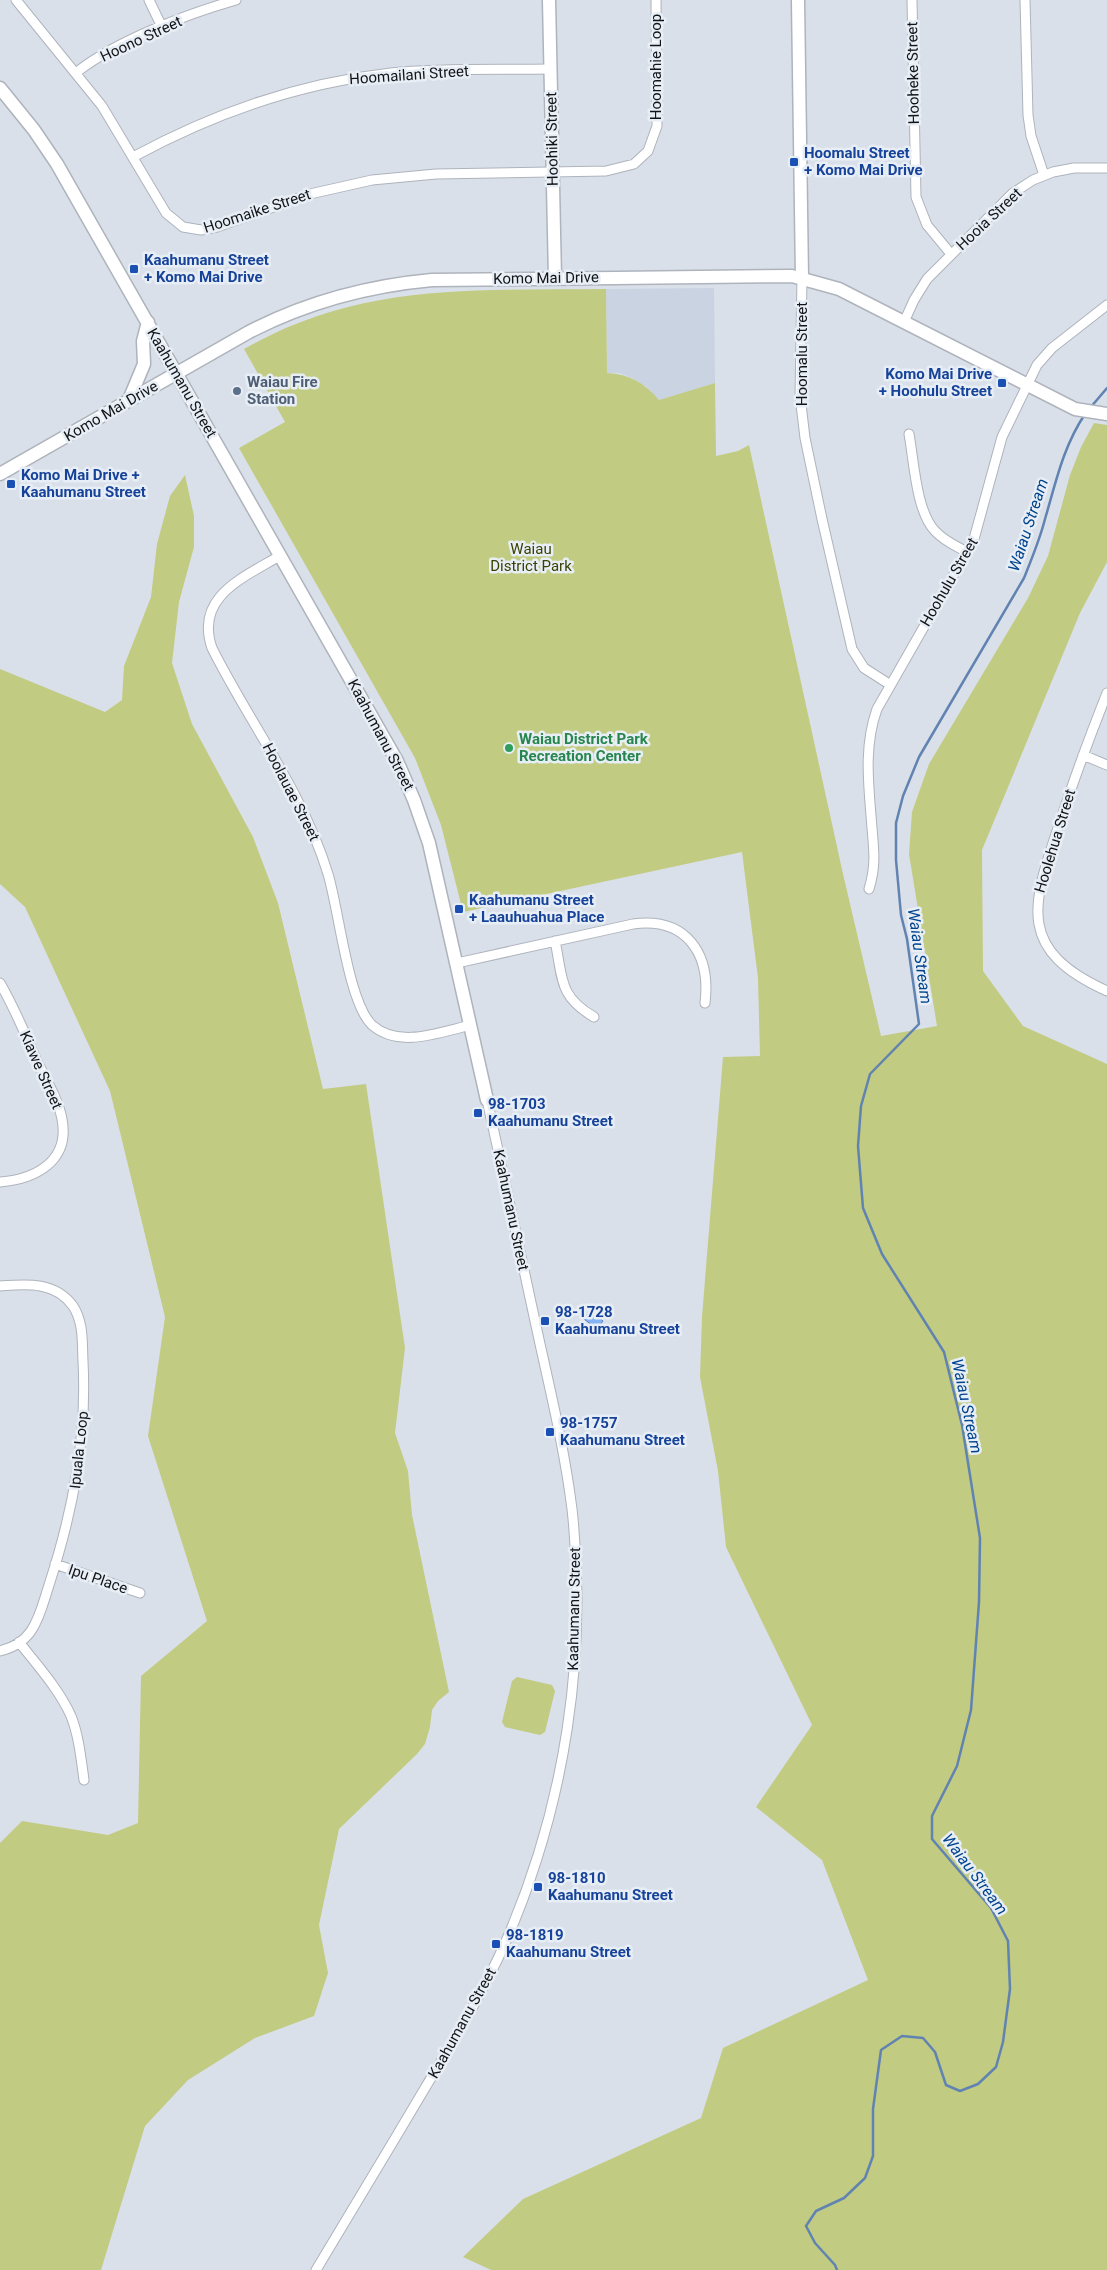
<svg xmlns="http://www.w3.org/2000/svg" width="1107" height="2270" viewBox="0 0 1107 2270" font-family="Roboto,sans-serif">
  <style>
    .built { fill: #c9d3e2 }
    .green { fill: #c1cb82 }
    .water { fill: #83b3f3; stroke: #6183b1 }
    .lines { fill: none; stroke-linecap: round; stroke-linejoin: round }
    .stream { stroke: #6183b1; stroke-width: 2.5 }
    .street-casing { stroke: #aeb3bc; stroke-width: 11 }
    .secondary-casing { stroke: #aeb3bc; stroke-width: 15 }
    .street { stroke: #fff; stroke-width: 9 }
    .secondary { stroke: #fff; stroke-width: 12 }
    .transit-dot { fill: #1a4fb4; stroke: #e8eef6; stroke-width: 2 }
    .service-dot { fill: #5c6f8a; stroke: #e8eef6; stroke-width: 2 }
    .leisure-dot { fill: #2e9e5b; stroke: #e8eef6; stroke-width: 2 }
    .labels { text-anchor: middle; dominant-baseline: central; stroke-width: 5; stroke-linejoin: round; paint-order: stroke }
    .street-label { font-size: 15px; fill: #121417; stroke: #e8eef6 }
    .transit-label { font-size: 15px; font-weight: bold; fill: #164399; stroke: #e8eef6; text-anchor: start }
    .service-label { font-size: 15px; font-weight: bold; fill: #4e5e75; stroke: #e8eef6; text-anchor: start }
    .park-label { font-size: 15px; fill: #3b4100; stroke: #e8eef6 }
    .leisure-label { font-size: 15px; font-weight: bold; fill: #27864d; stroke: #e8eef6; text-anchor: start }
    .water-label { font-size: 16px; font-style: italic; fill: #00438d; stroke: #e8eef6 }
  </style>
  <rect width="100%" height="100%" fill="#dae0e9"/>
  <path class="built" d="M714,288l1,95 -56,17 -12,-13 -15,-9 -13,-5h-12l-1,-84z"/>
  <path class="green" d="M606,289l1,84c22,1 38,10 52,27l56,-17 1,73 22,-5 11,-6 94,429 38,162 56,-10 -28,-172 3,-42 17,-48 99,-166 20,-42 22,-81 11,-28 13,-24 13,2v137l-27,51 -98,237 1,121 40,55 84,38v1206h-616l-28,-13 60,-58 178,-81 22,-70 145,-68 -46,-120 -66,-53 56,-82 -86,-178 -8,-76 -18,-94 2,-60 21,-260 37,-1 -2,-78 -16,-126 -279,60 -22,-87 -26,-67 -176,-310 46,-26 -41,-73c119,-68 230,-58 362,-60z
    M185,475l9,41v31l-15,55 -7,61 20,61 61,113 25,66 45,186 43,-5 39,264 -10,85 13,38 4,44 37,177 -11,9 -6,9 -2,17 -5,17 -8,10 -78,75 -20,96 9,48 -14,43 -59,22 -67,42 -43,46 -44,144h-101v-427l22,-22 86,14 30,-12 3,-147 66,-55 -59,-185 17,-119 -55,-226 -85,-184 -25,-23v-215l105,43 17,-12 2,-34 27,-69 6,-53 13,-48z
    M517,1677l35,8 3,6 -10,41 -5,3 -35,-8 -3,-5 10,-41z"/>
  <path class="water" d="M590,1310l13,11 -6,8 -13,-10z"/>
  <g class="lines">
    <path class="stream" d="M1090,408l17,-20
      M837,2270l-2,-5 -20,-22 -9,-17 10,-15 28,-13 21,-20 8,-22v-47l8,-59 21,-14 21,2 12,14 11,33 14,6 18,-7 18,-17 7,-25 7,-53 -2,-48 -17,-33 -59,-69v-23l25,-50 14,-56 8,-108 1,-64 -18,-113 -18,-73 -62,-98 -19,-46 -5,-62 3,-40 9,-32 49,-50 -12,-85 -6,-24 -5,-55v-37l7,-27 16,-39 105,-179c8,-20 16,-39 21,-59 11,-37 18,-72 40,-105"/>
    <g class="street-casing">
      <path id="street" d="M16,0l86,106 64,107 17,14 18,3 16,-3 93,-33 62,-14 64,-6 170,-3 28,-7 14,-13 9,-25 -1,-126
        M149,0l13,27
        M912,0l4,197 11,28 24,29
        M1025,0l3,115 3,21 13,39
        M77,72c39,-31 110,-58 159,-72
        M133,157c81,-44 166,-74 258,-84 53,-5 106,-3 159,-4
        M802,278l-2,118 5,42 17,81 30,130 12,19 25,16
        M904,322l10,-22 13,-21 86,-86 20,-13 20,-8 21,-4h33
        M909,434c5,27 7,77 26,97 9,10 21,15 32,21
        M281,555c-36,22 -87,41 -69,93 38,76 91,144 116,226 11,36 20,128 44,151 27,24 68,7 99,0
        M1107,693c-17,43 -33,86 -47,129 -27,81 -46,127 47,169
        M1083,755l24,10
        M869,889c7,-23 5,-38 3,-61 -3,-41 -9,-80 5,-119l97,-170 28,-102 35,-72 15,-17 55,-43
        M555,941c8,37 3,55 39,76
        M457,963l176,-39c53,-7 78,29 72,79
        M0,983c14,24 25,50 36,76 9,19 22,39 26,60 8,42 -26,60 -62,63
        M0,1286c26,-2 55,-5 73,20 11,17 9,37 10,55 4,78 -10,150 -34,224 -5,15 -9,33 -18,46 -7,10 -19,17 -31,20
        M55,1564l85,29
        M19,1642c18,23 40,47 52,74 8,20 10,43 13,64
        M316,2270c36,-60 73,-121 109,-182 29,-48 58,-95 81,-147 59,-135 82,-286 66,-432 -7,-56 -20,-111 -32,-165 -18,-82 -35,-163 -53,-244"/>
    </g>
    <g class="secondary-casing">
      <path id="secondary" d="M549,0l6,278
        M798,0l4,278
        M0,88l34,42 23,34 340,597 17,39 15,43 58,257
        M129,400l15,-36 -1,-23 5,-19
        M0,474l249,-142c58,-30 117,-46 183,-52l360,-4 47,13 236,120 32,5"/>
    </g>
    <use href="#street" class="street"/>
    <use href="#secondary" class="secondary"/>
  </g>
  <g class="transit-dot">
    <rect x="789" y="157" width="10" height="10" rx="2.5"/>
    <rect x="129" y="264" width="10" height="10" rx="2.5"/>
    <rect x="997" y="378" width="10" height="10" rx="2.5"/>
    <rect x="6" y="479" width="10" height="10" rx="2.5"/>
    <rect x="454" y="904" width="10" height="10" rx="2.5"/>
    <rect x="473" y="1108" width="10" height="10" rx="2.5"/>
    <rect x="540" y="1316" width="10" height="10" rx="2.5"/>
    <rect x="545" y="1427" width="10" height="10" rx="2.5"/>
    <rect x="533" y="1882" width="10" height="10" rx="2.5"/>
    <rect x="491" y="1939" width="10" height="10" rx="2.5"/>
  </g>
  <circle class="service-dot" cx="237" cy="391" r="5"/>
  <circle class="leisure-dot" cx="509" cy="748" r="5"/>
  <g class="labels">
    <g class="street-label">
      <text transform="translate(141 39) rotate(-25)">Hoono Street</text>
      <text transform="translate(656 67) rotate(-90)">Hoomahie Loop</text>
      <text transform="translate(913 73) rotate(-91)">Hooheke Street</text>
      <text transform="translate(409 75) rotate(-4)">Hoomailani Street</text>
      <text transform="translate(552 139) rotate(-91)">Hoohiki Street</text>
      <text transform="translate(257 211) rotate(-18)">Hoomaike Street</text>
      <text transform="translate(989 219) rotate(-43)">Hooia Street</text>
      <text transform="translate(546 278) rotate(-1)">Komo Mai Drive</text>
      <text transform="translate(802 354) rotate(-90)">Hoomalu Street</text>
      <text transform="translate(182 383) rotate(60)">Kaahumanu Street</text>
      <text transform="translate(111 411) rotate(-30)">Komo Mai Drive</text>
      <text transform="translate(949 582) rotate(-60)">Hoohulu Street</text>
      <text transform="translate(381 735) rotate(62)">Kaahumanu Street</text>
      <text transform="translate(291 792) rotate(63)">Hoolauae Street</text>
      <text transform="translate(1055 841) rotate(-73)">Hoolehua Street</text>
      <text transform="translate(41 1070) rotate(66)">Kiawe Street</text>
      <text transform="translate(511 1210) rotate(78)">Kaahumanu Street</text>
      <text transform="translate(79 1450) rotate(-84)">Ipuala Loop</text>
      <text transform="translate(98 1579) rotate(19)">Ipu Place</text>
      <text transform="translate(574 1609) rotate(-89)">Kaahumanu Street</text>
      <text transform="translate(462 2023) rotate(-61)">Kaahumanu Street</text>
    </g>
    <g class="transit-label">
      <text x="804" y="153">Hoomalu Street<tspan x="804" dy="17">+ Komo Mai Drive</tspan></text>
      <text x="144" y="260">Kaahumanu Street<tspan x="144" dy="17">+ Komo Mai Drive</tspan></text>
      <text x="992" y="374" text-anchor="end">Komo Mai Drive<tspan x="992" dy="17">+ Hoohulu Street</tspan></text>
      <text x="21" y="475">Komo Mai Drive +<tspan x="21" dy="17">Kaahumanu Street</tspan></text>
      <text x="469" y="900">Kaahumanu Street<tspan x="469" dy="17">+ Laauhuahua Place</tspan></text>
      <text x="488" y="1104">98-1703<tspan x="488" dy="17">Kaahumanu Street</tspan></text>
      <text x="555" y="1312">98-1728<tspan x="555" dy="17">Kaahumanu Street</tspan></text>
      <text x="560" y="1423">98-1757<tspan x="560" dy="17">Kaahumanu Street</tspan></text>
      <text x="548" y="1878">98-1810<tspan x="548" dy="17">Kaahumanu Street</tspan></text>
      <text x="506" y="1935">98-1819<tspan x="506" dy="17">Kaahumanu Street</tspan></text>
    </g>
    <g class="service-label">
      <text x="247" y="382">Waiau Fire<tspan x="247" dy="17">Station</tspan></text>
    </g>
    <g class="park-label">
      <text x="531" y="549">Waiau<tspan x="531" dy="17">District Park</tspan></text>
    </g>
    <g class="leisure-label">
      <text x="519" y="739">Waiau District Park<tspan x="519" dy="17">Recreation Center</tspan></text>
    </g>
    <g class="water-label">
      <text transform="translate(1028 525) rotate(-72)">Waiau Stream</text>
      <text transform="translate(920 956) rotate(82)">Waiau Stream</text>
      <text transform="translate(967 1406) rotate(78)">Waiau Stream</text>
      <text transform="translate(975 1874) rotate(53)">Waiau Stream</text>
    </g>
  </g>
</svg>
